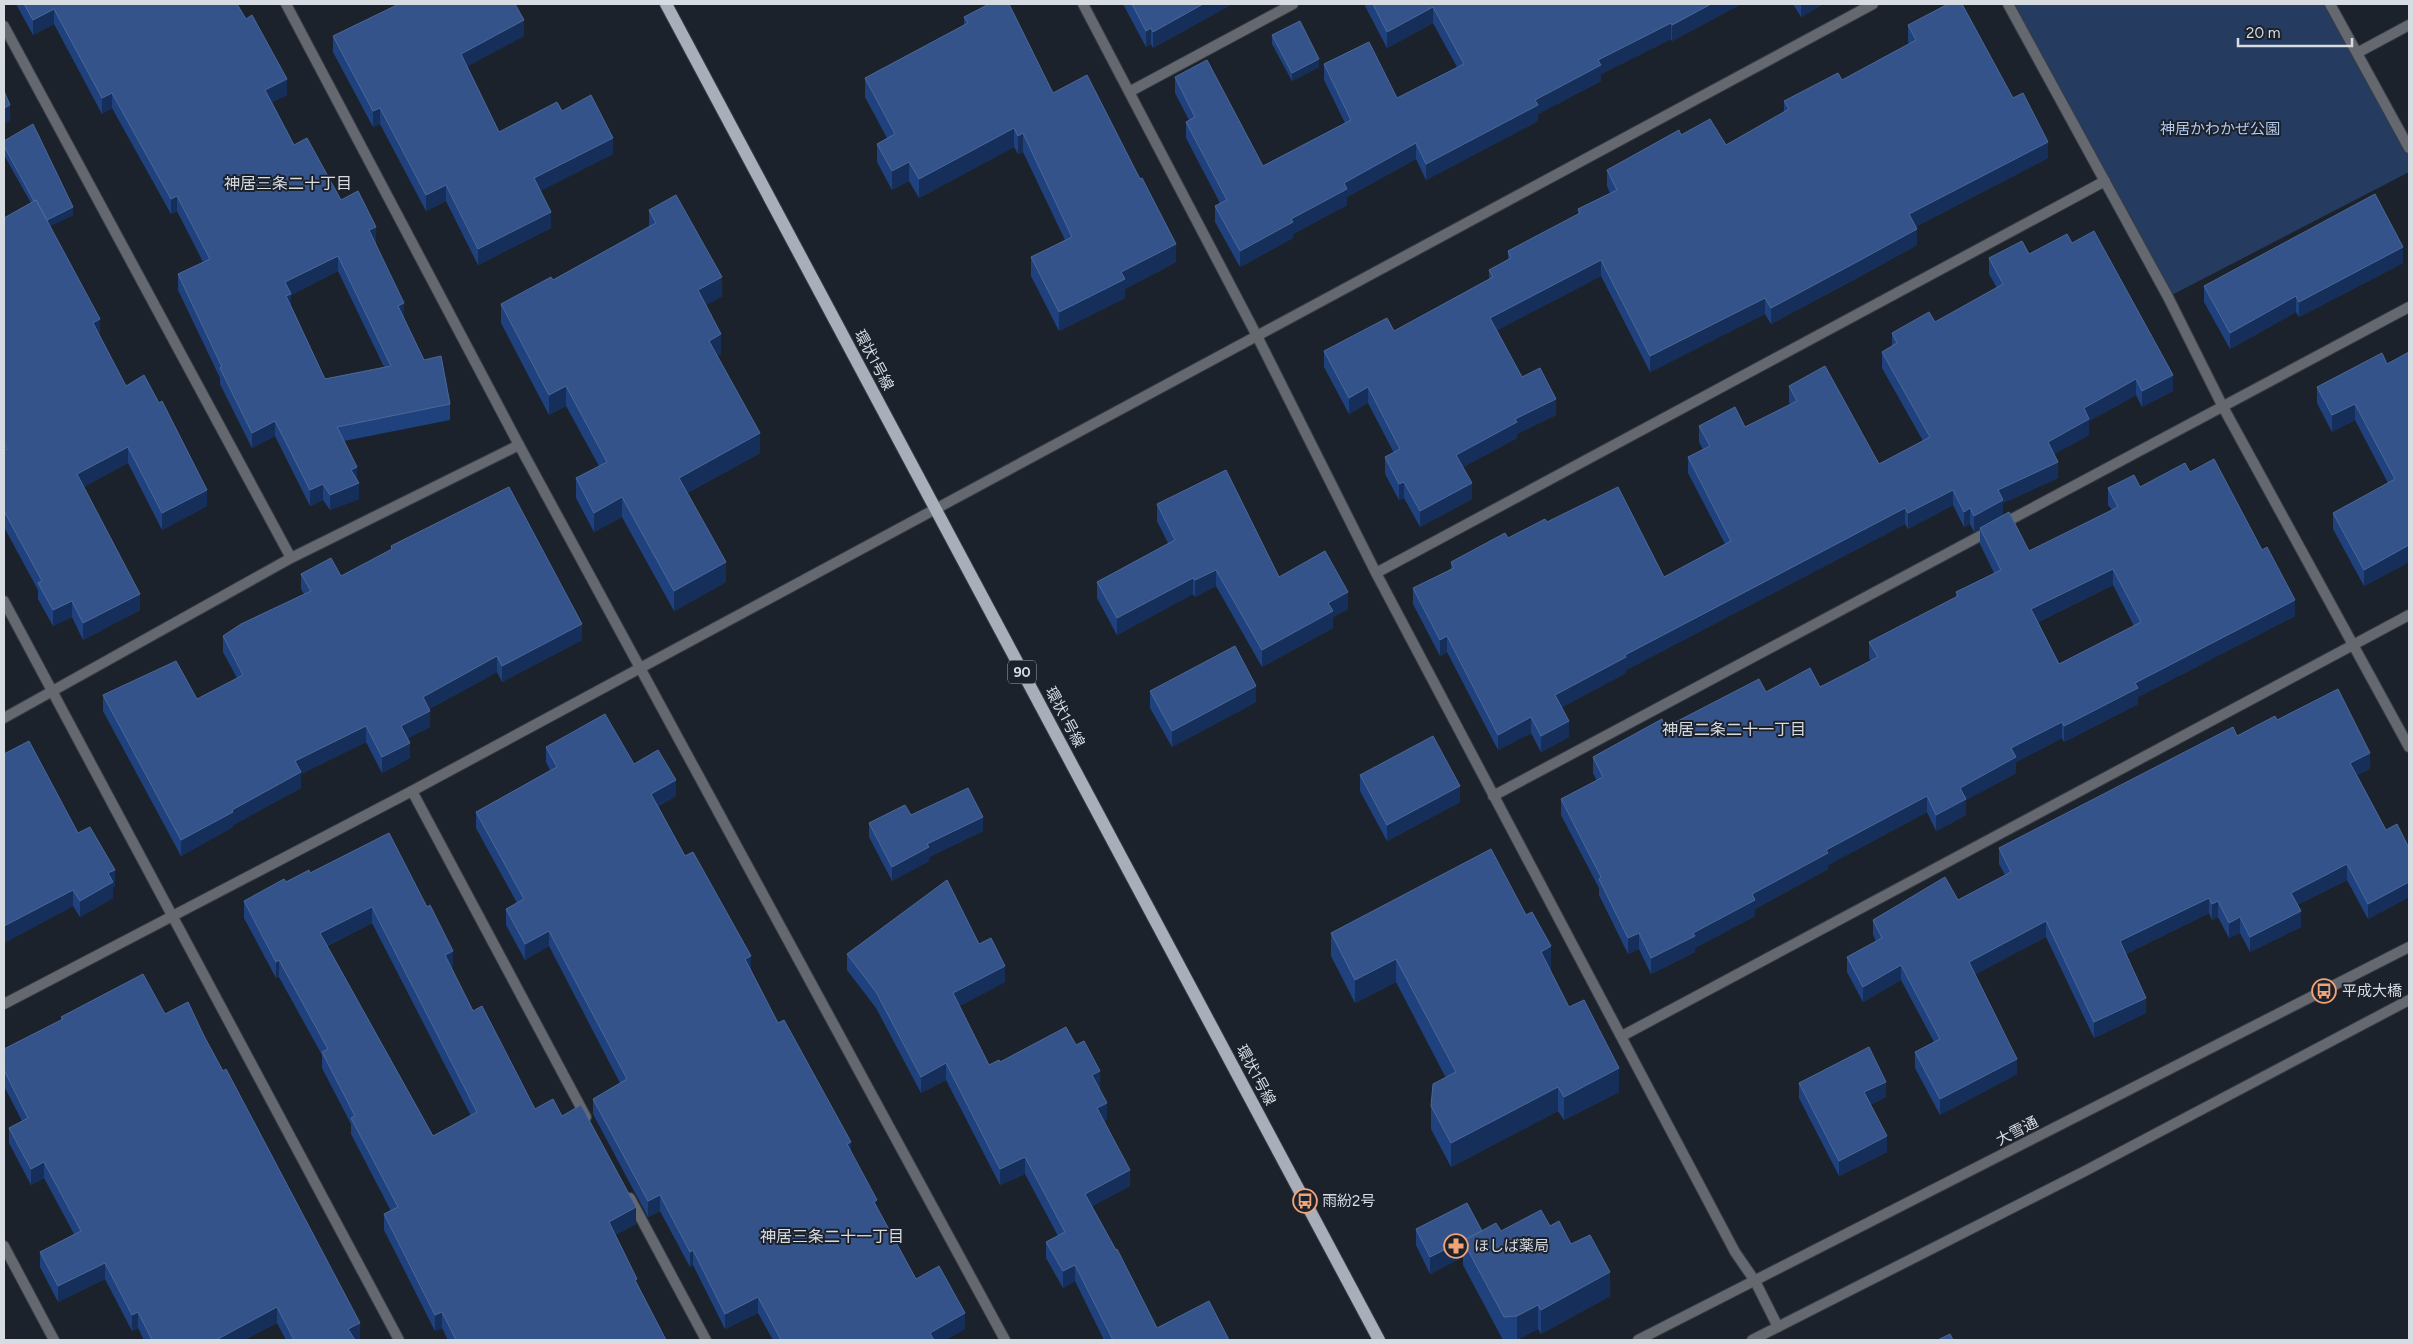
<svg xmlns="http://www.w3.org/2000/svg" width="2413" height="1344" viewBox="0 0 2413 1344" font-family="Figtree,'Noto Sans JP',sans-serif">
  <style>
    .green { fill: #253b60 }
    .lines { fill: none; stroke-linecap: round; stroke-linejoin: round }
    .minor-casing { stroke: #363c45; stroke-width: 12 }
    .tertiary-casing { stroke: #363c45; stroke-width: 12 }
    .primary-casing { stroke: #363c45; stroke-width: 14 }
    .minor { stroke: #65686e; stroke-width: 10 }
    .tertiary { stroke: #65686e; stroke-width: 10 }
    .primary { stroke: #a9afba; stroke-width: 12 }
    .wall { fill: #1f427f; fill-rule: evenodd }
    .shaded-wall { fill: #152f5a }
    .building { fill: #33538a; stroke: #4c6898; fill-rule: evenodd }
    .labels { text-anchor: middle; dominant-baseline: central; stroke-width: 4; stroke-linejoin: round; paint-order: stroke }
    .shield { fill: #1c222c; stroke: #9fa4ab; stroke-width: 1 }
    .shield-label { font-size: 14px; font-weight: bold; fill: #d7dbe2 }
    .park-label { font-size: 15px; fill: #b2c9ef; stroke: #1c222c }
    .street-label { font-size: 15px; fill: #d7dbe2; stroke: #1c222c }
    .poi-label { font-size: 15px; fill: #d7dbe2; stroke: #1c222c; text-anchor: start }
    .neighbourhood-label { font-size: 16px; fill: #d7dbe2; stroke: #1c222c }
  </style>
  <rect width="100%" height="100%" fill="#1c222c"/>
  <path class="green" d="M2008,4h322l79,144v24l-241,125z"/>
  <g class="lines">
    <g class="minor-casing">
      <path id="minor" d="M1083,4l174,332 119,237 359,679 20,29 23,46
        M2330,4l79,144
        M4,26l287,532
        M2357,53l52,-28
        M1129,92l164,-88
        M1376,573l729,-392
        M4,601l395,739
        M4,718l287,-160 228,-113
        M412,791l174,326
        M1493,796l916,-489
        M1622,1036l787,-421
        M630,1198l76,142
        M4,1246l50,94"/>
    </g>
    <g class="tertiary-casing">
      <path id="tertiary" d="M286,4l233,441 486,895
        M2008,4l160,293 55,110 186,340
        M4,1004l408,-213 1461,-787
        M1638,1340l771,-393
        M1752,1340l333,-169 324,-171"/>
    </g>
    <g class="primary-casing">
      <path id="primary" d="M666,4l713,1336"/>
    </g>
    <use href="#minor" class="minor"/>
    <use href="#tertiary" class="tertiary"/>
    <use href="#primary" class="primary"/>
  </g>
  <path class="wall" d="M16,4h221l50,91 -15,7 22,43 82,97 -1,1 29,75 20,42 26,44v16l-106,21 13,38 2,20 -29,11 -7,-10 -13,6 -35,-70 -23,12 -32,-64v-6l-42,-88v-16l25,-12 -26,-51 -6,3 -59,-106 -10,6 -48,-90 -21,11zM338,271l46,96 -59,12 -34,-74v-10z
    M1123,4h109l-79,44 -2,-4 -5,3z
    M1364,4h377l-69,37 -1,-2 -70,35v7l-63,33v7l-112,59 -10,-21 -69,38v8l-54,29v4l-53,29 -25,-45v-16l5,-3 -34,-65v-16l3,-2 -14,-27v-16l88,89 82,-43 -21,-43v-16l73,34 60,-31 -24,-44 -46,25z
    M1793,4h30l-22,13z
    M964,17l89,76 123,169 -51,27v9l-66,33 -28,-55v-19l34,-17 -42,-88 -5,2 -4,-7 -95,51 -10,-17 -17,9 -15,-28v-18l10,-6 -22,-41v-19l99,-53z
    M1908,25l105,73 35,60 -133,69 2,18 -64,35 -82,44 -6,-10 -115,58 -49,-96 -104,54 25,47 34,38 -39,19v4l-54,29 9,32 -52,28 -16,-29 -5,2 -14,-26v-17l9,-4 -26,-50 -19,11 -25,-47v-16l70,-20 95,-52v-9l19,-10v-9l70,-37v-5l32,-16 -3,-7v-16l74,-35 45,10 58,-33v-11l58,-21 67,-36 -1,-3z
    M1272,35l47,32 -27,14 -20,-37z
    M333,36h191l-57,30 32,66 63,-21 51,43 -73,37 11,37 -73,37 -32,-64 -20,10 -46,-87 -7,3 -40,-75z
    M4,141l69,74 -23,11 50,110 26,50 81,120 -45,24 -34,-67 -45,24 57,123 -57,30 -11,-23 -19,9 -15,-27v-9l-34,-63v-309l27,-15 -27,-48z
    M649,210l73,86 -16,9 15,49 -4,2 43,97 -73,40 39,89 -52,29 -52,-94 -28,15 -18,-34v-20l23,-12 -33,-60 -17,9 -48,-92v-19l52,-24 96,-54z
    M2072,243l101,148 -31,16 -6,-12 -47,26v14l-35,19 4,24 -55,25v12l26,36 83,-41 -4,-5v-17l32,-1 50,-15 105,144 -157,81v7l-74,38 -2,-4 -46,24v11l-50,27v15l-30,16 -9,-19 -99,53v4l-73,40v7l-60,32v4l-44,22 -12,-25 -11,5 -29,-59v-7l-38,-73v-16l36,-18 -4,-8v-16l71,-33 6,1 96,-33 54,-5 51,-26 -2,-3v-16l87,-45v-5l38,-19 -14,-29v-16l-6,4 -4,-8 -6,3 -11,-22 -45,24 -3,-5 -279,146v3l-64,34 7,30 -28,15 -10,-19 -33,17 -51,-98 -7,4 -27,-52v-16l38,-19v-7l96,-40 117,55 61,-33 -37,-71v-16l15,-8 -4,-7v-16l46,1 45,-23 -1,-2v-16l90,78 44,-23 -41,-73v-16l10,-6v-13l43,-11 62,-34 -8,-14v-16l40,-4zM2113,585l21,41 -75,38 -21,-42z
    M2403,263l-104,54 -3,-5 -66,37 -26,-47v-16z
    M2382,353l27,209 -45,24 -31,-57v-16l55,-30 -33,-63 -23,12 -15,-29v-16z
    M1157,504l122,73 69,32 -15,8v11l-71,39 -46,-81 -21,11 -2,-3 -76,41 -20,-37v-16l71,-39 -11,-22z
    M391,546l191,94 -80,42 -5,-10 -68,37 1,18 -22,11 2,20 -28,15 -16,-31 -65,32v14l-68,37v2l-52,29 -78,-145v-16l94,4 40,-21 -14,-26v-16l81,-42 -3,-5v-15l40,2 50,-26z
    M1150,691l106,11 -84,45 -22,-39z
    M2277,720l93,49 -13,6 29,55 23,18v49l-41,22 -21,-39 -50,25 4,22 -51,25 -10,-19 -11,5 -11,-21 -6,3 -3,-7 -83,41 20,59 -52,25 -48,-101 -71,37 42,100 -77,41 -25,-47v-16l19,-10 -33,-62 -38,22 -16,-30v-15l29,-16 -3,-6v-15l85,-20 47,-25 -6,-11v-16l238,-112z
    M546,747l88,17 42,32 -18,10 27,50 66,115 27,52 73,130 26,54 39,72 49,50 -20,11h-172l-15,-27 -33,16 -32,-64 -3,2 -30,-56 -12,6 -55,-103v-15l27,-16 -71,-137 -24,14 -19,-35v-16l11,-6 -41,-75v-16l74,-42 -4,-8z
    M4,754l74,79 37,53 -2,1v11l-33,19 -7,-11 -69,37z
    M1360,775l100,27 -73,39 -27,-50z
    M911,815l72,16 -54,26v4l-37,20 -23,-44v-14z
    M389,833l64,134 -2,1 22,43 62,98 27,7 74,108 -21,11 22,49 29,56h-218l-6,-12 -7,3 -51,-101v-16l7,-3 -40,-77v-10l-29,-56v-13l-43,-78 -3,1 -32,-60v-17l42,-19 24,-9zM372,923l99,193 -38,20 -106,-190z
    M1331,933l220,37h-1l19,37 50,85 -55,28 -6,-9 -107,56 -20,-38v-23l15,-28 -50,-96 -41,21 -24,-47z
    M979,944l26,38 -46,24 30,59 11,-3 100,25 -1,1 8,31 -3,2 26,65 -38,20 65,122 72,12h-125l-29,-59 -12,7 -17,-30v-16l12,-6 -33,-62 -25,11 -54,-105 -25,13 -45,-85 -29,-38v-16z
    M165,1014l39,22 156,302 -4,2h-70l-9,-17 -33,17h-100l-6,-12 -6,3 -27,-52 -47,23 -18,-35v-15l34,-18 -30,-56 -13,7 -22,-42v-15l13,-7 -18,-35v-37l57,-29v-3z
    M1799,1083l87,14 -16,8 17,47 -48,24 -40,-78z
    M1550,1226l21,18 39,52 -69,38 -3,-5 -21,11h-14l-40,-75v-8l-33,17 -14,-29v-16l85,2z"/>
  <path class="shaded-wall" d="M1203,4h29l-79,44v-16z
    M1711,4h30l-69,37v-16z
    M1801,4h22l-22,13z
    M1433,7v16l-46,25v-16z
    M54,9v15l-21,11v-15z
    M524,20v16l-63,34v-16z
    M1671,23v16l-70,35v7l-63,33v7l-112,59v-16l109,-64 63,-40z
    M1151,28v16l-5,3v-16z
    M1319,59v8l-27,14v-8z
    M287,79v16l-22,10v-15z
    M112,93v15l-10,6v-16z
    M10,105v16l-6,3v-16z
    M380,108v16l-7,3v-16z
    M1014,128v19l-95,51v-19z
    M1023,133v19l-5,2v-18z
    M613,138v16l-79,40v-16z
    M2048,142v16l-139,72v-16z
    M1416,143v16l-69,38v8l-54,29v4l-53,29v-16l51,-32 53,-36z
    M909,162v19l-17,9v-19z
    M446,185v16l-20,10v-16z
    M177,196v15l-6,3v-15z
    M73,207v8l-28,14v-9z
    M551,212v16l-73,37v-16z
    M376,227v15l-7,4v-16z
    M1917,229v16l-146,79v-16z
    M1176,244v18l-51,27v9l-66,33v-19l62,-40z
    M2403,247v16l-104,54v-15z
    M338,256v15l-47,24v15l-5,2 -1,-30z
    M1601,260v16l-111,58v-16z
    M722,277v19l-24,14v-20z
    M2296,296v16l-66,37v-16z
    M1765,298v16l-115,58v-16z
    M404,303v16l-6,-13z
    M100,319v16l-7,-12z
    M721,334v20l-12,6v-19z
    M2173,375v16l-31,16v-16z
    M2136,379v16l-47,26v14l-41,23v-16l36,-34z
    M566,386v20l-17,9v-20z
    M1368,387v16l-19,11v-16z
    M1556,399v16l-39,19v4l-61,33v-16l59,-36z
    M2355,404v16l-23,12v-17z
    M275,421v15l-23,12v-15z
    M760,433v20l-81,44v-19z
    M128,447v16l-51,28v-17z
    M2058,462v16l-55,25v13l-29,16v-16l24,-26z
    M357,467v16l-6,-13z
    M1404,482v16l-5,2v-16z
    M359,483v16l-29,11v-15z
    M1472,483v16l-52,28v-16z
    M323,484v16l-13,6v-16z
    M207,490v16l-45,24v-17z
    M1953,490v15l-45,24v-16z
    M622,497v20l-28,15v-19z
    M1905,508v16l-279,146v3l-71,38v-16l70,-40z
    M1970,508v16l-6,3v-15z
    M2409,545v17l-45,24v-16z
    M726,562v20l-52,29v-20z
    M2113,569v16l-82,40v-16z
    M1216,570v16l-21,11v-17z
    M1193,578v16l-76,41v-17z
    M1348,592v17l-15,8v11l-71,39v-17l66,-47z
    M140,594v16l-57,30v-17z
    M2295,600v16l-157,81v7l-74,38v-16l71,-43z
    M72,601v16l-19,9v-16z
    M582,624v16l-80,42v-16z
    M1447,636v16l-7,4v-16z
    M497,656v16l-74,40v-15z
    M1256,686v16l-84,45v-16z
    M430,711v16l-29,15v-16z
    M1531,717v16l-33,17v-15z
    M1569,721v16l-28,15v-16z
    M2062,722v16l-46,24v11l-50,27v15l-30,16v-16l24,-27 51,-40z
    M366,726v16l-65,32v14l-68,37v2l-52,29v-16l51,-30 63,-49z
    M410,743v15l-28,15v-16z
    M2370,753v16l-20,9v-15z
    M676,780v16l-25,13v-15z
    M1460,786v16l-73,39v-16z
    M1927,796v16l-99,53v4l-73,40v7l-60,32v4l-44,22v-16l42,-25 59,-39 74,-44z
    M983,817v14l-54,26v4l-37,20v-14l35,-23z
    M2347,864v16l-56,28v-15z
    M115,870v16l-2,1v11l-33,19v-16l28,-28z
    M2409,882v15l-41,22v-15z
    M73,890v16l-69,37v-17z
    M2209,898v15l-89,44v-16z
    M2218,901v16l-6,3v-16z
    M372,907v16l-52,26v-16z
    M2301,911v16l-51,25v-15z
    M2240,917v16l-11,5v-15z
    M2046,921v16l-77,41v-16z
    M549,931v15l-24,14v-16z
    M1639,933v16l-11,5v-16z
    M1551,946v24l-10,6v-24z
    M453,951v16l-8,4v-16z
    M751,956v16l-6,-13z
    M1396,959v23l-41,21v-23z
    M279,960v17l-3,1v-16z
    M1901,965v15l-38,22v-15z
    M1005,966v16l-52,28v-17z
    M2146,998v15l-52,25v-16z
    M2017,1059v15l-77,41v-16z
    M946,1063v17l-25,13v-16z
    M1619,1068v24l-55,28v-23z
    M1100,1071v16l-8,4v-16z
    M1886,1082v15l-22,11v-16z
    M1558,1087v24l-107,56v-24z
    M1107,1103v16l-10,5v-16z
    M1887,1136v16l-48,24v-15z
    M851,1142v16l-4,-14z
    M1025,1157v17l-25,11v-16z
    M44,1162v16l-13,7v-16z
    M1130,1170v16l-45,24v-16z
    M660,1195v16l-12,6v-16z
    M636,1207v17l-27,14v-16z
    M1463,1241v16l-33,17v-17z
    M693,1250v15l-3,2v-15z
    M105,1263v16l-47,23v-16z
    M1075,1265v16l-12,7v-17z
    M1610,1272v24l-69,38v-24z
    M758,1297v16l-33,16v-15z
    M1538,1305v24l-21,11v-24z
    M277,1307v16l-33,17h-28z
    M138,1312v16l-6,3v-16z
    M442,1312v16l-7,3v-16z
    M965,1313v16l-20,11h-15v-7z
    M360,1323v15l-4,2h-8v-11z"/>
  <path class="building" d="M24,4h213l9,15 6,-4 35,64 -22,11 29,55 13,-7 34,62 17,-9 18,36 -7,3 35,73 -6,3 26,54 17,-4 9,48 -113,23 20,40 -6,3 8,13 -29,12 -7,-11 -13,6 -35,-69 -23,12 -32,-65 2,-1 -44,-93 32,-15 -33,-63 -6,3 -59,-106 -10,5 -48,-89 -21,11zM338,256l53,110 -66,13 -39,-83 5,-2 -6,-12z
    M399,4h116l9,16 -63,34 38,78 58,-30 5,9 29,-16 22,43 -79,40 17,34 -73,37 -32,-64 -20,10 -46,-87 -7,3 -40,-75z
    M989,4h20l44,89 34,-18 53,104 2,-1 34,66 -55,28 4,7 -66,33 -28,-55 41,-20 -49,-104 -5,3 -4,-8 -95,51 -10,-17 -17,9 -15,-27 18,-10 -30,-56 103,-55 -4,-6z
    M1132,4h71l-50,28 -2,-4 -5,3z
    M1373,4h338l-39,21 -1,-2 -73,37 3,5 -66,35 3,5 -112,59 -10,-21 -72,40 3,6 -56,30 2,3 -53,29 -25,-45 12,-6 -41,-78 9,-5 -20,-40 32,-17 56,106 88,-46 -27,-56 45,-22 28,56 67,-34 -31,-57 -46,25z
    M1948,4h14l51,94 10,-5 25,49 -139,72 8,15 -64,35 -82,44 -6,-10 -115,58 -49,-96 -111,58 32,59 18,-9 16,31 -41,20 2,3 -61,33 16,28 -52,28 -16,-29 -5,2 -14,-27 15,-8 -32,-62 -19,11 -25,-47 63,-33 7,13 99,-54 -4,-7 22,-12 -3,-7 72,-38 -2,-4 39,-19 -10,-20 72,-40 2,5 29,-16 16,26 63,-36 -5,-8 54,-28 4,7 74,-40 -8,-15z
    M1300,21l19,38 -27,14 -20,-38z
    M4,91l6,14 -6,3z
    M33,124l40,83 -26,13 -11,-20 -2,1 -30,-55v-5z
    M2375,194l28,53 -104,55 -3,-6 -66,37 -26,-47z
    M676,195l46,82 -24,13 23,44 -12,7 51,92 -81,45 47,84 -52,29 -52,-94 -28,16 -18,-35 31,-16 -41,-76 -17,9 -48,-91 50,-27 2,3 103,-57 -7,-13z
    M36,200l64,119 -7,4 33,63 18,-11 15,28 3,-2 45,89 -45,23 -34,-66 -51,27 63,120 -57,29 -11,-22 -19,9 -15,-27 4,-2 -38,-70v-61l3,-1 -3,-6v-225z
    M2094,231l79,144 -31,16 -6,-12 -52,29 5,11 -41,23 10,20 -60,28 5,10 -29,16 -4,-8 -6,4 -11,-22 -45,23 -3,-5 -280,147 1,2 -71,38 14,26 -28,15 -10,-19 -33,18 -51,-99 -7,4 -27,-52 41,-20 -3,-6 54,-29 3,5 37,-19 2,3 71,-35 46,90 67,-36 -43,-84 22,-11 -11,-20 36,-19 10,20 52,-26 -8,-15 36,-20 54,98 51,-27 -48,-85 15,-9 -5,-10 37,-21 6,10 68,-38 -14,-26 33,-17 7,13 38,-20 5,9z
    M2409,352v193l-45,25 -31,-57 62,-34 -40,-75 -23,11 -15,-28 65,-34 5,11z
    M2214,459l48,91 5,-3 28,53 -160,83 3,5 -74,38 -2,-4 -51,26 5,9 -56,31 6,11 -30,16 -9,-19 -101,54 2,3 -76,41 3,6 -62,33 2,3 -44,22 -12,-25 -11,5 -29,-59 2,-2 -40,-78 42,-22 -10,-20 69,-38 2,5 4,-2 2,3 89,-46 7,13 44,-24 10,19 58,-30 -9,-15 89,-46 -2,-4 45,-22 -21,-42 29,-16 20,39 89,-44 -10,-19 26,-13 6,12 45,-24 5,9zM2113,569l28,53 -82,42 -28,-55z
    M1226,470l53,107 46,-26 23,41 -20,11 5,8 -71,39 -46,-80 -21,10 -2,-2 -76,40 -20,-36 78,-42 -18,-36z
    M509,487l73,137 -80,42 -5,-10 -74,41 7,14 -29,15 9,17 -28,14 -16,-31 -71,35 6,11 -69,38 1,2 -52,28 -78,-145 73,-34 21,38 46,-24 -20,-39 18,-12 70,-33 -10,-17 30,-16 10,18 51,-27 -1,-3z
    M1235,646l21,40 -84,45 -22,-40z
    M2338,689l32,64 -20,10 36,67 11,-6 12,24v34l-41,22 -21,-40 -56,29 10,18 -51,26 -10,-20 -11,6 -11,-22 -6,3 -3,-6 -89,43 26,57 -52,24 -48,-101 -77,41 48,97 -77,40 -25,-47 25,-13 -39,-74 -38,22 -16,-30 35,-19 -9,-18 72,-43 13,23 53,-28 -12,-24 234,-121 4,9 38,-20 2,4z
    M605,714l29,50 24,-14 18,30 -25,14 34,62 8,-4 58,104 -6,3 33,64 6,-3 67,122 -4,2 30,56 -3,2 42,77 23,-13 26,47 -35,20 4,7h-153l-23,-43 -33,17 -32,-64 -3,2 -30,-57 -12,6 -55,-102 34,-20 -78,-148 -24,13 -19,-35 18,-10 -48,-87 81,-45 -11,-20z
    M1433,736l27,50 -73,39 -27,-50z
    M29,741l49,92 12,-6 25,43 -7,3 5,9 -33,19 -7,-11 -69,36v-172z
    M968,788l15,29 -56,27 2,3 -37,20 -23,-44 36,-18 6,10z
    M389,833l38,74 3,-2 23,46 -8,4 28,56 9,-5 53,103 18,-10 9,17 19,-11 55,102 -27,15 28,57 -2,1 31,60h-210l-14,-28 -7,3 -51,-101 14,-7 -47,-89 4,-2 -33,-64 6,-3 -49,-89 -3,2 -32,-61 40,-22 2,3 23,-12 1,3zM372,907l105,205 -44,24 -113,-203z
    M1491,849l35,66 6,-3 19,34 -10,6 28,55 15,-7 35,68 -55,29 -6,-10 -107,56 -20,-37 2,-22 23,-12 -60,-113 -41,21 -24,-47z
    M947,880l32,64 12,-6 14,28 -52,27 36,72 10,-5 1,2 66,-35 10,18 8,-4 16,30 -8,4 15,28 -10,5 33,62 -45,24 31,56 1,-1 40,79 52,-27 20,39h-116l-38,-75 -12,6 -17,-29 19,-10 -40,-75 -25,12 -54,-106 -25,14 -45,-85 -29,-38z
    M143,974l22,40 23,-12 16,34 19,35 3,-2 134,254 -12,6 7,11h-61l-17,-33 -61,33h-64l-14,-28 -6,3 -27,-52 -47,23 -18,-34 41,-21 -37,-69 -13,7 -22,-41 19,-10 -24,-48v-21l59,-30 -2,-2z
    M1869,1047l17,35 -22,10 23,44 -48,25 -40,-78z
    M1467,1203l15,28 -52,26 -14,-28z
    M1541,1210l9,16 9,-5 12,23 19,-9 20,37 -69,38 -3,-5 -21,11 -13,1 -41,-76 33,-18 5,8z
    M1950,1334l3,6h-15z"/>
  <defs>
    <g id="bus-ring" transform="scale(1.25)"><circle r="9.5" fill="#1c222c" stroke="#efa377" stroke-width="1.5"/><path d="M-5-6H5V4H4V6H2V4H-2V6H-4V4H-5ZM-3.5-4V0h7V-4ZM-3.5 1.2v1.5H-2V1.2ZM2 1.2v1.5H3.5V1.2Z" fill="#efa377"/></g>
    <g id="pharmacy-ring" transform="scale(1.25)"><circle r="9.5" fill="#1c222c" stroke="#efa377" stroke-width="1.5"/><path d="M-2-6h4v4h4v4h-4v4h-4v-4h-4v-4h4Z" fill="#efa377"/></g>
  </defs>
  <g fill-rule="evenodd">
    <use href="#bus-ring" x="2324" y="991"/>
    <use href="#bus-ring" x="1305" y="1201"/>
    <use href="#pharmacy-ring" x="1456" y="1246"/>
  </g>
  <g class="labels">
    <rect class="shield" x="1008" y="660.5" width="28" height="23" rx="4"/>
    <g class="shield-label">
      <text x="1022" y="672">90</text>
    </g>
    <g class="park-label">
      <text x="2220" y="129">神居かわかぜ公園</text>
    </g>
    <g class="street-label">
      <text transform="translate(874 360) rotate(62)">環状1号線</text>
      <text transform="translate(1065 717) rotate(62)">環状1号線</text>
      <text transform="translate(1256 1075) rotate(62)">環状1号線</text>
      <text transform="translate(2017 1131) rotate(-27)">大雪通</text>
    </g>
    <g class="poi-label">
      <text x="2342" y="991">平成大橋</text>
      <text x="1322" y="1201">雨紛2号</text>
      <text x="1474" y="1246">ほしば薬局</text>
    </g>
    <g class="neighbourhood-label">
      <text x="288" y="183">神居三条二十丁目</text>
      <text x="1734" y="729">神居二条二十一丁目</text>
      <text x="832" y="1236">神居三条二十一丁目</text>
    </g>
  </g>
  <rect width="2413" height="1344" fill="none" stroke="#d7dbe2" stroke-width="10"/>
  <path d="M2238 38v8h114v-8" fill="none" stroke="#d7dbe2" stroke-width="2.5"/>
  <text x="2246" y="38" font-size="15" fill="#d7dbe2" stroke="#1c222c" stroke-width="4" paint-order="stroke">20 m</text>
</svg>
